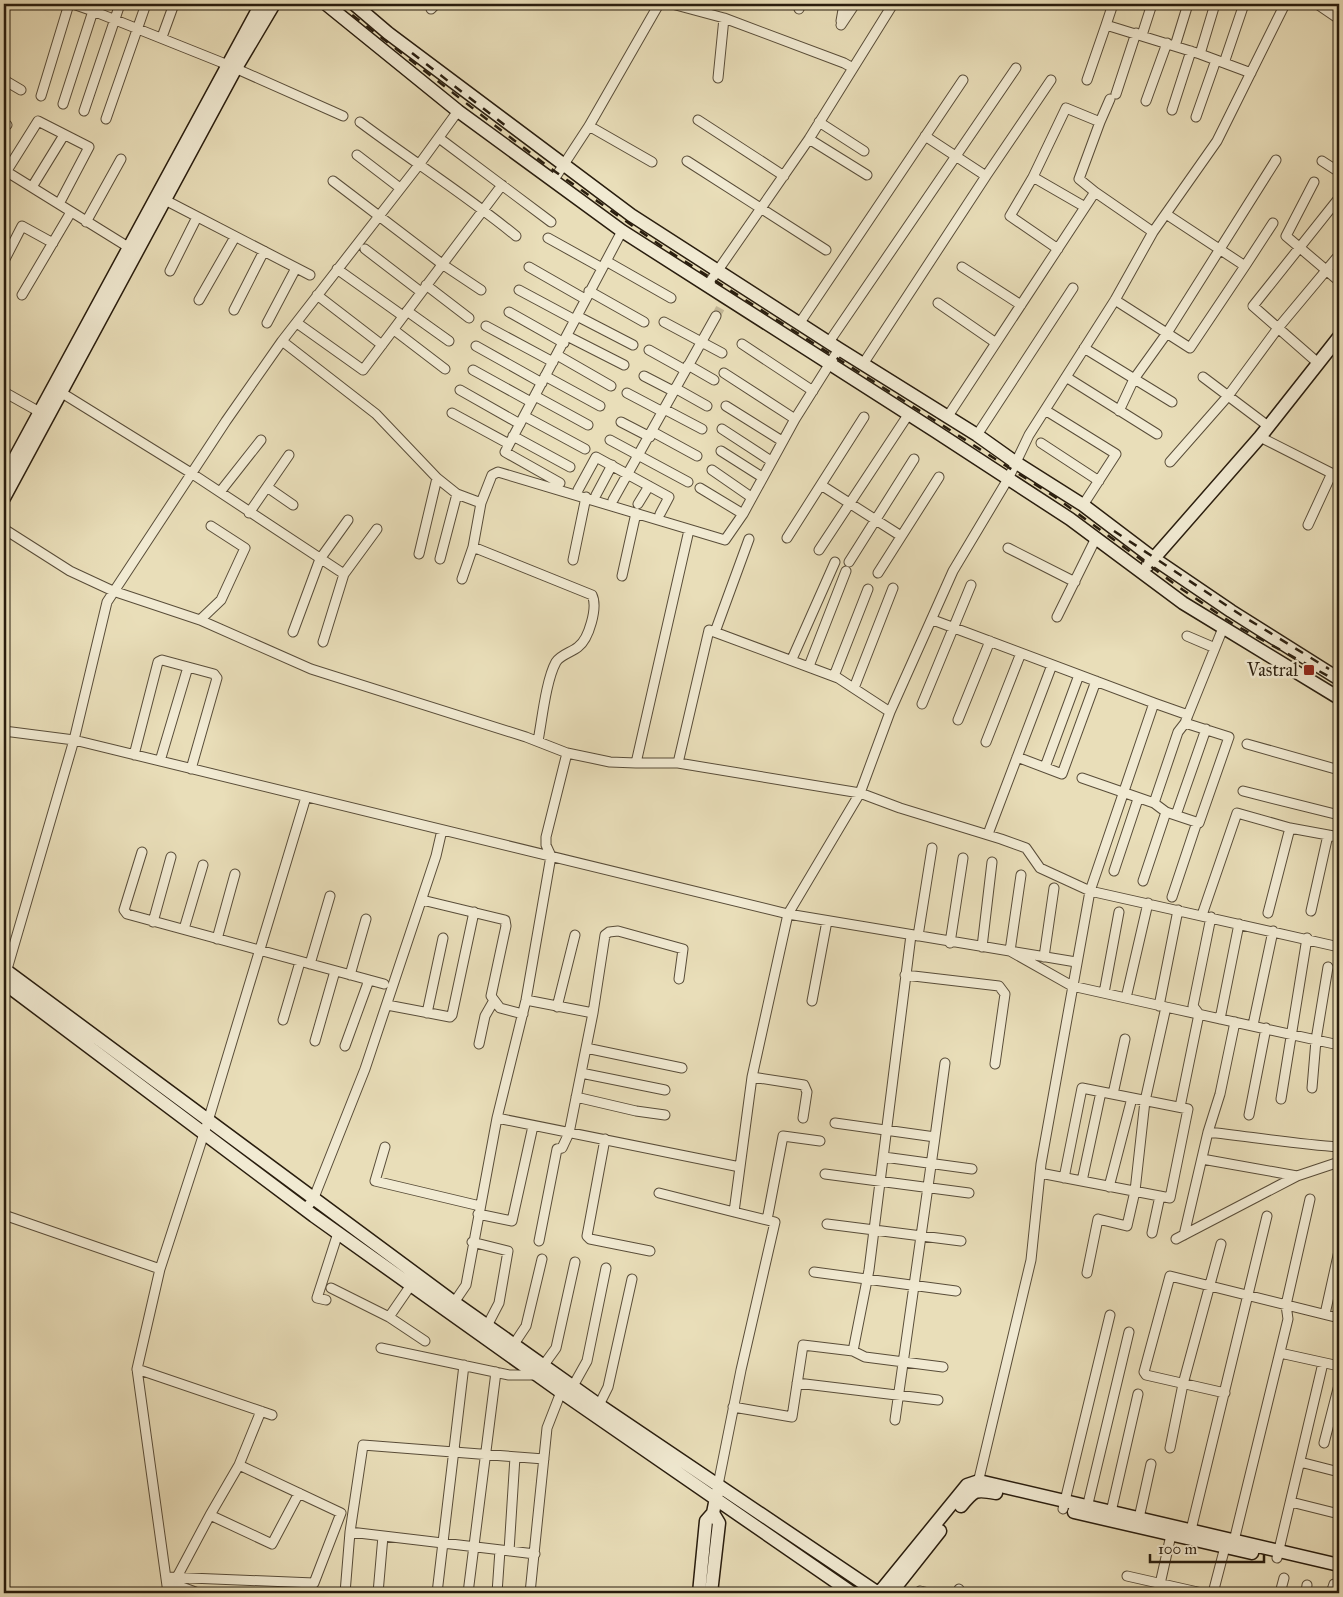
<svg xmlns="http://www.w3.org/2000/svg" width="1343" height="1597" viewBox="0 0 1343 1597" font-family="'IM FELL Great Primer',serif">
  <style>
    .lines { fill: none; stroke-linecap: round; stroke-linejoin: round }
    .street-tunnel { stroke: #c3b797; stroke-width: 9; stroke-dasharray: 9 4.5; stroke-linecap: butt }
    .street-casing { stroke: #594d39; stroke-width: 11 }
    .secondary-casing { stroke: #291d0e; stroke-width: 15 }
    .street { stroke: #f1ead2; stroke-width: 9 }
    .secondary { stroke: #f1ead2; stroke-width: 12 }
    .rail { stroke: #291d0e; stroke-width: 2.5; stroke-dasharray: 9 9; stroke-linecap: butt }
    .poi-dot { fill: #8f2418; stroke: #f1ead2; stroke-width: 2 }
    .labels { text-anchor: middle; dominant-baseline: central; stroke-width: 5; stroke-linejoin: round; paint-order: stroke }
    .poi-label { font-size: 18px; fill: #291d0e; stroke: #f1ead2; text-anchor: end }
  </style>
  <rect width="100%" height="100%" fill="#e9deb9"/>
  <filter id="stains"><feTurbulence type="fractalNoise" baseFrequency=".004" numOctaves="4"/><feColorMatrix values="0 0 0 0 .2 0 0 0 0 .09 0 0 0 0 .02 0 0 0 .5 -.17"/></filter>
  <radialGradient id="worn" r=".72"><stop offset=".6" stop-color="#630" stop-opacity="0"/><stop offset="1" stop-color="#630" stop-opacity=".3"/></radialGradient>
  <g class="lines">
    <path class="street-tunnel" d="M716,316l7,-13"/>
    <g class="street-casing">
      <path id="street" d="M95,4l-2,7 135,54 115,51
        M672,4l52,14 120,45 9,5
        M1317,4l22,15
        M431,9l5,-5
        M799,9l2,-5
        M841,21l3,-17
        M841,25l14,-21
        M1106,25l7,-21
        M1142,35l10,-31
        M162,37l12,-33
        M1175,46l13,-42
        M1200,54l15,-50
        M1224,63l20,-59
        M718,78l6,-60
        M4,80l17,10
        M1087,80l19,-55 94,29 51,19
        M1116,94l20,-61
        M41,96l28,-92
        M1146,101l21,-58
        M63,104l30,-93 -20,-7
        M1172,110l19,-59
        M84,111l36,-107
        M1196,117l20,-57
        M106,119l40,-115
        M698,120l86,56
        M360,122c52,39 106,73 156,114
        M819,122l45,29
        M4,123l3,2
        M589,126l63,36
        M809,139l58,36
        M443,141l108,81
        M357,155l43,33
        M687,161l139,89
        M1322,161l17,11
        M4,170l129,80
        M6,172l32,-51 51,26 -30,57
        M986,176l65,-96
        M1033,177l33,-69 34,14 10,-23
        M333,181l109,83 39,26
        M553,181l36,-55 70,-122
        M1314,182l-28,54 53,45
        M32,187l32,-52
        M1095,192l-16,-13 21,-57
        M165,200l145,75
        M86,222l35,-63
        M548,238l54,30
        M365,249l56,43
        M1058,249l-48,-33 23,-39 52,30
        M4,261l18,-35 31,17
        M606,261l65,37
        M1245,266l28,-43
        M529,267l56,32
        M962,267l59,38
        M337,269l66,47
        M170,271l27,-54
        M426,285l43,33
        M707,286l102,-147 84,-135
        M519,290l56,30
        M589,291l55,31
        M22,295l49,-83
        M317,295l65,50
        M199,300l36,-63
        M1115,300l75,48 55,-82 -79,-52
        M938,303l58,40
        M234,310l30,-59
        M407,311l42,30
        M509,312l55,31
        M577,316l56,29
        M664,322l58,31
        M267,323l29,-55
        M297,323l66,47 139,-185
        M799,324l164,-244
        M486,326l67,36
        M394,330l51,39
        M567,336l57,29
        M282,341l94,73 61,64 20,16 24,9
        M829,342l187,-274
        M742,344l71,47
        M476,346l66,37
        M1084,348l88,54
        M649,350l36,20
        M557,355l54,31
        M1318,363l-65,-57 86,-108
        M863,364l123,-188 -61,-40
        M688,365l26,15
        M473,370l58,32
        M724,373l71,46
        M545,376l55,30
        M644,376l29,15
        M1066,377l91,57
        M1203,377l65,49
        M675,388l32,18
        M460,390l60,34
        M4,392l41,23
        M62,393l129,80 153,101
        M627,393l36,19
        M535,396l53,29
        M726,406l56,35
        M664,409l38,20
        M1045,410l71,44 -33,51
        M1119,411l15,-32 33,-46 109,-173
        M452,413l57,31
        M524,416l61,33
        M948,416l147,-224 58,40
        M621,422l29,15
        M722,429l49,32
        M653,432l44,24
        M977,435l96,-147
        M513,436l57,31
        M1260,437l79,40
        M610,440l78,42
        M1041,443l58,38
        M721,451l41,26
        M1170,462l58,-66 50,-68 61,-73
        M712,470l39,27
        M560,483l-55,-31 117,-221
        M821,485l80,51
        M267,487l26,18
        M700,488l43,26
        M578,490l18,-33 73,40 -9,17
        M220,492l41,-52
        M596,495l16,-30
        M613,500l103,-184
        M638,504l11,-18
        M249,513l40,-58
        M1308,525l24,-52
        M211,526l34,22 -24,52 -21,20 111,49 215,68 41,16 43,9 26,1 53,-233
        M4,529l66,42 43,20 87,29
        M787,538l77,-121
        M1008,548l67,34
        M819,550l89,-135
        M419,554l18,-76
        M440,559l17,-65
        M573,560l13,-63
        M849,562l65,-103
        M878,573l61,-96
        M622,576l14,-63
        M462,579l11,-32
        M1057,617l39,-79
        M933,620l221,83
        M293,632l27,-73 28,-39
        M715,632l34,-93
        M1187,636l28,12
        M323,642l21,-68 33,-45
        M792,659l43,-97
        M809,666l37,-95
        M834,676l34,-87
        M854,688l39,-100
        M922,704l49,-119
        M890,712l-52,-34 -129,-48 -31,133 182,30 40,15 101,31 25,9 14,20 50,23 249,56
        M958,720l32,-79
        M4,731l70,9 714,174 288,48
        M538,741c4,-21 8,-61 18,-79 4,-7 16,-10 22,-15 11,-8 20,-40 14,-52l-119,-48 8,-44 11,-28 6,-3 227,68 18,-26 52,-95 44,-70
        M986,742l35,-89
        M1247,744l92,26
        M134,755l24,-93 4,-2 52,14 3,4 -26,91
        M1017,757l45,17 34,-93
        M160,761l28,-94
        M636,763h42
        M1045,767l34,-92
        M1082,778l72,25 12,9 33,11 30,-86 -44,-14 3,-8
        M1243,791l96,24
        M1154,803l24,-71 7,-9
        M1176,815l30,-86
        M988,834l64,-169
        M142,852l-18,58 3,4 257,70
        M1114,871l24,-72
        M1021,875l-11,76 62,35 94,21
        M1143,881l23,-69
        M1172,897l25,-75
        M422,900l83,20 1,6 -15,70 9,12 23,6
        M1311,911l17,-76
        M1268,913l22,-85
        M1202,915l35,-102 53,15 49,9
        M153,922l18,-65
        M184,929l19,-64
        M918,936l14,-88
        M217,939l18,-65
        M950,943l13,-85
        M982,947l10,-85
        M1044,957l10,-69
        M310,964l20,-68
        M350,975l16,-56
        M905,975l94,11 6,8 -10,70
        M5,976l69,-236 33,-138 119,-181 56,-80 136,-175 40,-55
        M1104,993l15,-81
        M1126,998l22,-95
        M526,1000l67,13 -24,120 -7,15 -5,1 -18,92
        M812,1001l15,-80
        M387,1005l63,12 2,-2 22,-103
        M1159,1006l19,-96
        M557,1007l18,-72
        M427,1013l16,-75
        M593,1013l12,-78 4,-3 9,-1 65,18 -4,30
        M1199,1014l-6,-8 18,-89
        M1220,1019l19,-95
        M283,1020l17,-58
        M1253,1025l20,-94
        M315,1041l20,-70
        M479,1044l6,-28 8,-14
        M345,1046l24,-66
        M586,1048l96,20
        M581,1073l84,17
        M752,1077l52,8 3,7 -4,26
        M1312,1088l4,-48 12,-73
        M1113,1094l12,-55
        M576,1097l60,14 29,4
        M1281,1099l26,-161
        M1180,1107l19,-93
        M1249,1115l17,-87
        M497,1118l243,49
        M835,1123l100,14 10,-74
        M1208,1132c44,5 87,12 131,15
        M605,1139l-18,97 3,3 60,12
        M385,1147l-10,34 105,25
        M884,1157l88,12
        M1202,1159l95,17
        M1040,1173l130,25 18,-89 -106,-21 -18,90
        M825,1174l144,19
        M1082,1181l19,-89
        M1109,1187l23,-89
        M659,1193l75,19 18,-135 36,-163 72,-121 30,-81 63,-141 55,-92 21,-44 86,-135 38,-68 64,-91 68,-137
        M305,1209l8,-9 52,-131 71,-213 6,-26
        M478,1214l34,7 21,-95
        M4,1215l156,54
        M767,1220l16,-84 37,5
        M827,1224l134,17
        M1152,1233l8,-37
        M1184,1235l24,-103 12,-38 15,-72
        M1176,1239l121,-63 42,-14
        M472,1242l36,9 -9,52 -12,23
        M814,1272l142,19
        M1087,1273l11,-54 29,7 8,-35 10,-90 21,-94 173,38
        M331,1288l58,29 22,-32
        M326,1300l-9,-2 21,-65
        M451,1307l15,-22 31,-167 29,-118 25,-144 -5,-11v-8l21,-84
        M1325,1314l14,-63
        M389,1317l36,24
        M514,1344l12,-18 16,-67
        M381,1348l128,27h28
        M853,1351l12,6 78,10
        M1280,1353l59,13
        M543,1366l13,-18 19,-86
        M137,1369l31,224
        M797,1383l141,17
        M573,1386l14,-25 19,-93
        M1225,1393l-79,-18 -2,-3 26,-96 169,42
        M599,1405l9,-18 24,-108
        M733,1407l59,10 11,-72 50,6 16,-81 42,-335
        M272,1415l-135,-46 23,-100 48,-148 98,-324
        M895,1420l40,-283
        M1324,1443l15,-58
        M1170,1448l13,-64 38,-140
        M1300,1462l39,10
        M239,1465l22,-54
        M718,1485l23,-115 34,-148 -41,-10
        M977,1487l54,-227 10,-96 49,-273 64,-188 34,12 35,-87
        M1291,1502l48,12
        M1063,1509l47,-194
        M1086,1512l43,-180
        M1111,1512l27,-118
        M1139,1518l12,-54
        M350,1532l185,22
        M1190,1534l77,-318
        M1233,1545l55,-226 -2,-14 24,-106
        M509,1551l6,-94
        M1277,1558l46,-195
        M1127,1576l75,17
        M166,1577l148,6 27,-70 -102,-48 -29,50 62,29 27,-51
        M177,1577l33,-62
        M168,1582l30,11
        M1160,1584l11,-49
        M920,1591l9,2
        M345,1593l5,-61 13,-87 181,14
        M378,1593l5,-57
        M437,1593l27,-228
        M468,1593l28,-221
        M497,1593l3,-43
        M530,1593l17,-165 14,-36
        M958,1593l1,-4
        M1213,1593l12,-46
        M1280,1593l4,-15
        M1306,1593l1,-8
        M1331,1593l3,-9"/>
    </g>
    <g class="secondary-casing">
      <path id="secondary" d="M326,4l132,107 164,120 313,200 135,88 113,84 156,95
        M354,4l34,29 243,182 208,134 138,86 38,27 68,43 70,53 78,53 108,68
        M4,478l257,-474
        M4,498l232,-430 38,-64
        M1148,565l112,-128 79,-100
        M4,969l451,334 144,102 279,188
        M4,983l310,233 247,176 291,201
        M961,1506c13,-16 14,-17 35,-13
        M1074,1512l178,41
        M699,1593l7,-72 7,-8 4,-20
        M711,1593l8,-70 -6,-10
        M879,1593l88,-108 12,-4 360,84
        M891,1593l49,-62"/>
    </g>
    <use href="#street" class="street"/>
    <use href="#secondary" class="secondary"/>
    <path class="rail" d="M338,4l212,164 117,82 388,247 128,93 52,35 104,57
      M412,53l99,77
      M1114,531l127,84 88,54"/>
  </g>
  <rect class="poi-dot" x="1303" y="664" width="12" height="12" rx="2.5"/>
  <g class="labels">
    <g class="poi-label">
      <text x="1298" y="670">Vastral</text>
    </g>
  </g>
  <rect width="1343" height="1597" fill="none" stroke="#e9deb9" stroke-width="20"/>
  <rect x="5" y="5" width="1333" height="1587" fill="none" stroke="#291d0e" stroke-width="2.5"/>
  <rect x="10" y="10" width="1323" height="1577" fill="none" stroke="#291d0e"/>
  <path d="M1150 1554v8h114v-8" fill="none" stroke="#291d0e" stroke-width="2.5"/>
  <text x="1158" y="1554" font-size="15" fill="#291d0e" stroke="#f1ead2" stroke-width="4" paint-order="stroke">100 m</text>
  <rect width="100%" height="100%" filter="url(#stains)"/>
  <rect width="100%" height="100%" fill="url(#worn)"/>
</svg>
